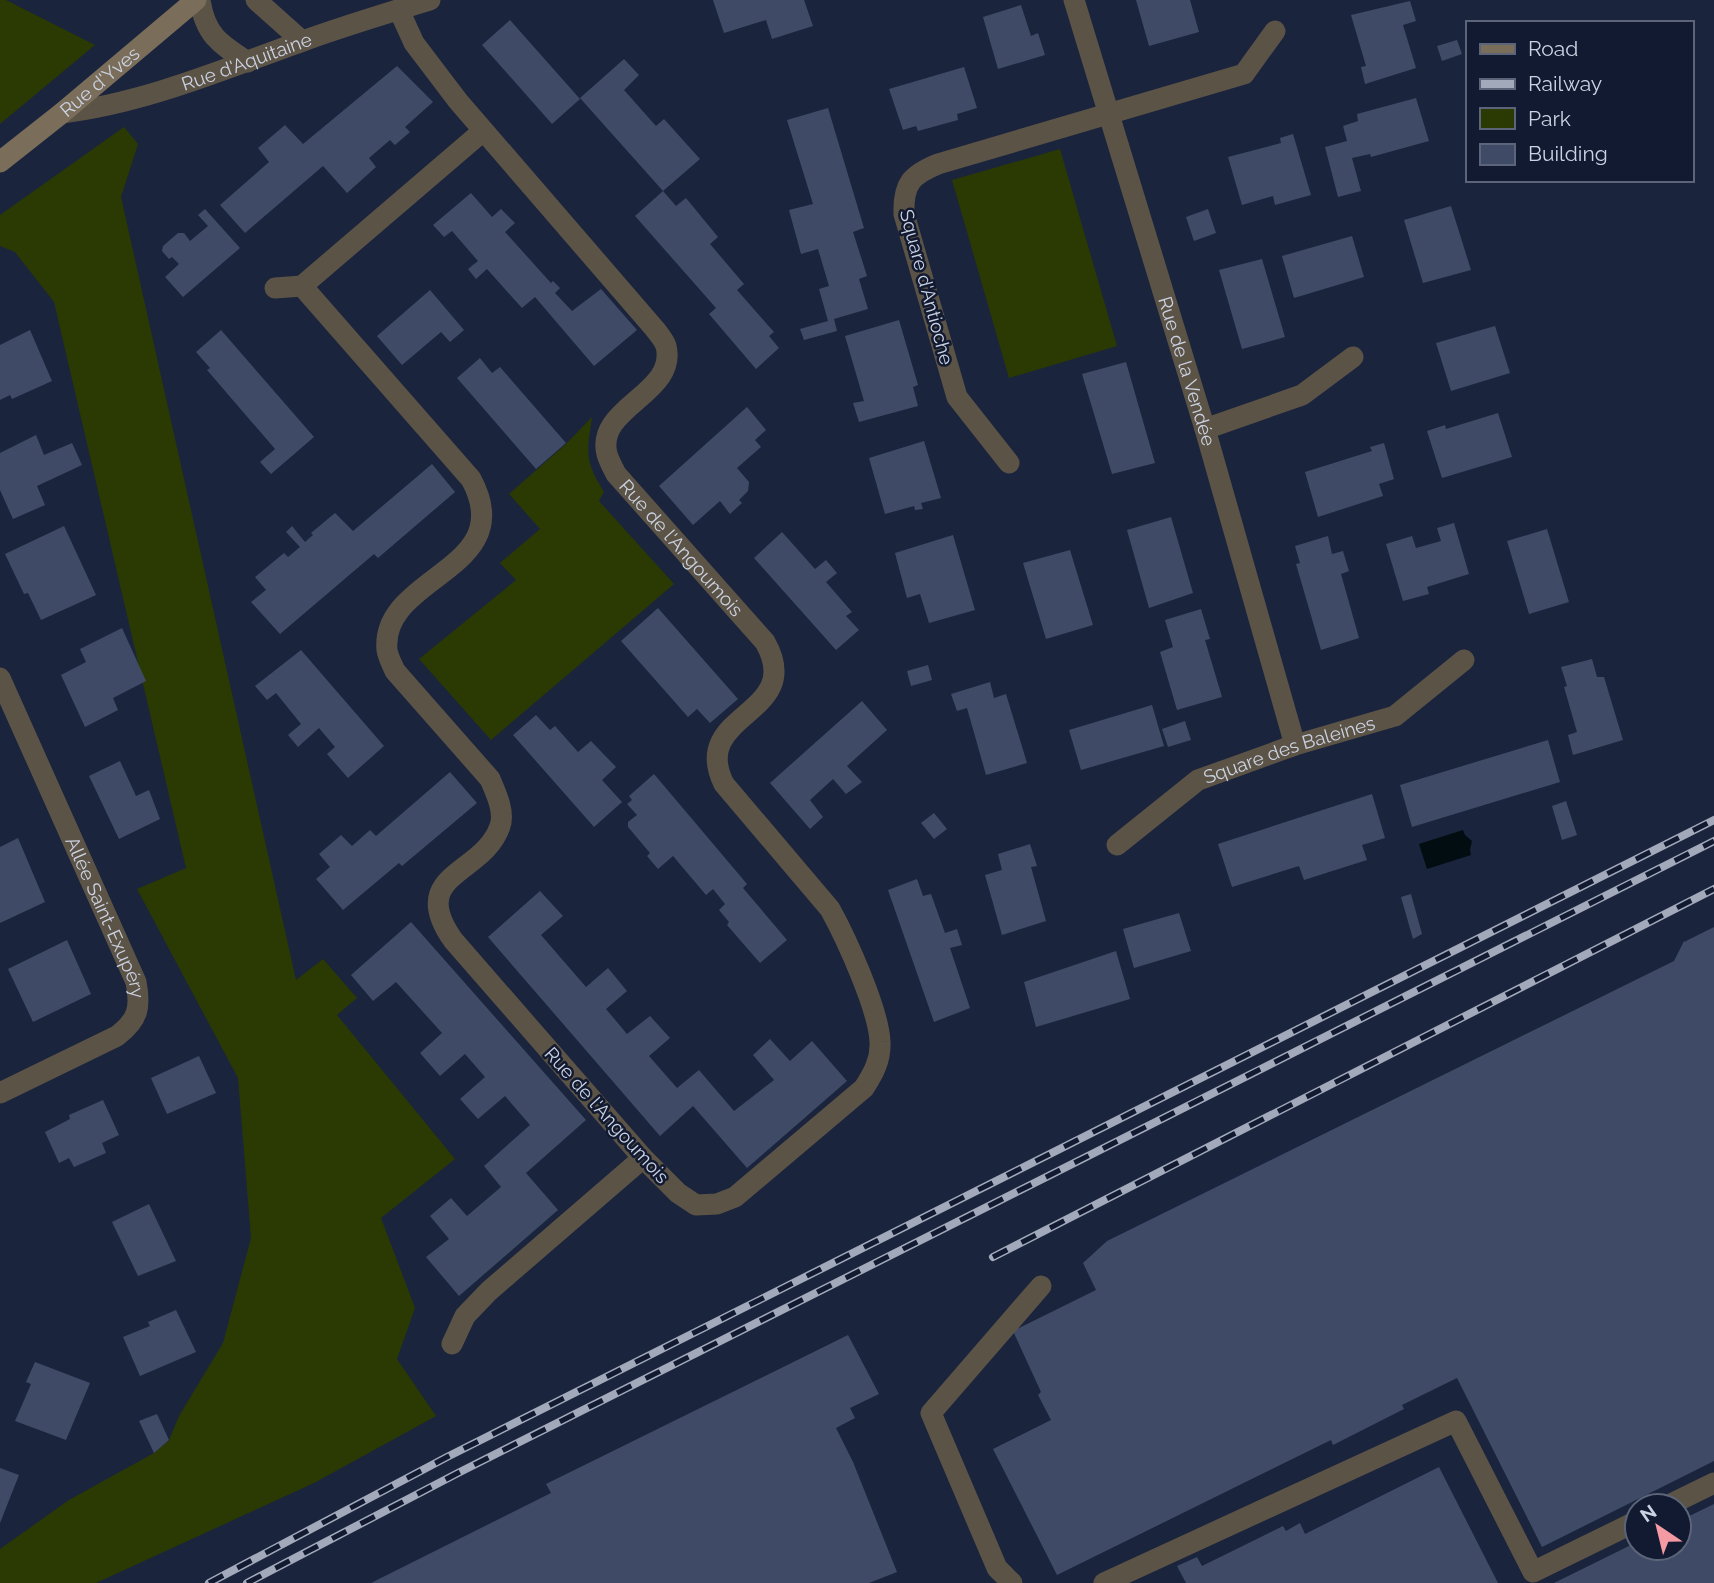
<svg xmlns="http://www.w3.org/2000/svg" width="1714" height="1583" viewBox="0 0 1714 1583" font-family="Raleway,sans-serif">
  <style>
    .green { fill: #2b3a03 }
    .water { fill: #010d10 }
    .building { fill: #3f4b66 }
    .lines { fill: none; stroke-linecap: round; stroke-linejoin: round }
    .lane { stroke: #5c5347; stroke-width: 21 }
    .street { stroke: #5c5347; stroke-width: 21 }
    .secondary { stroke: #7a6d5a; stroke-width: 21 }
    .rail-casing { stroke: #a1a9bb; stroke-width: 8 }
    .rail { stroke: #111a31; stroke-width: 5; stroke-dasharray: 16; stroke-linecap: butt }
    .labels { text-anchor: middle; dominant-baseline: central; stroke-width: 5; stroke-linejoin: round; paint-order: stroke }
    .street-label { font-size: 19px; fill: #cbd2e2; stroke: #111a31 }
  </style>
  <rect width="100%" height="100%" fill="#1a243c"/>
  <path class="green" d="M0,0h6l89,45 -95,79z
    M124,127l14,17 -17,53 175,783 27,-21 34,39 -20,17 118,144 -74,59 34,90 -18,51 39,57 -122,67 -218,100h-96v-34l69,-49 85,-47 15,-13 10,-24 44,-73 28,-105 -13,-160 -101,-189 49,-21 -132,-566 -39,-50 -15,-6v-31z
    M1060,149l57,197 -108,32 -57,-198z
    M592,417c-5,36 -8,43 12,75l-5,9 75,83 -183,156 -72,-81 97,-79 -16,-17 40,-34 -31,-35 57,-50z"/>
  <path class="water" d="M1463,830l2,5 7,6 -2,9 1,5 -44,14 -8,-25z"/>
  <path class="building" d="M713,0h91l9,26 -41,13 -6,-19 -42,13z
    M1136,0h54l9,32 -50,14z
    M1410,1l6,20 -13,4 13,43 -51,16 -4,-17 5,-1 -15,-51z
    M1021,5l10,31 7,-3 7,22 -47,14 -15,-52z
    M510,20l70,79 -28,25 -70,-79z
    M1457,40l5,14 -20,7 -5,-15z
    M624,59l15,16 -15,15 32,36 8,-7 36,40 -37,32 -83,-93z
    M397,66l36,36 -28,25 5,5 -15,13 -5,-5 -21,18 7,9 -29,26 -24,-27 -78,67 -25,-28 49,-43 -11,-14 27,-23 18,19z
    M964,67l13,41 -20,6 1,6 -40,11 -2,-5 -13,4 -14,-41z
    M1416,98l13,43 -58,16 -1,-3 -18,4 9,33 -23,6 -13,-50 22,-6 -4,-15 15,-5 -1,-7z
    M828,108l36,120 -11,4 14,44 -8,3 9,30 -34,10 3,12 -33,9 -4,-11 28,-8 -9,-32 10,-3 -11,-37 -17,5 -12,-44 24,-6 -26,-84z
    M1293,134l18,61 -36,10 -2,-9 -31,9 -14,-48 53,-14 -1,-5z
    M663,191l13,15 10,-8 32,39 -8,7 34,40 -7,6 37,42 -5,4 10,12 -23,21 -47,-55 7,-6 -81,-92z
    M471,193l21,24 9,-8 14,14 -10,9 46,51 2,-2 7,7 -5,5 17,18 29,-22 36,41 -43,36 -59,-69 -13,11 -35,-39 -11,10 -8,-10 10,-8 -26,-30 -8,6 -11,-12z
    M1451,206l20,64 -48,13 -19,-63z
    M205,209l35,39 -57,49 -18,-20 14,-13 -7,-7 -3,2 -7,-8 1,-5 15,-13h6l6,8 18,-15 -10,-11z
    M1208,209l8,24 -22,8 -8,-24z
    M1352,236l12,41 -70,21 -12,-42z
    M1262,259l23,78 -43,12 -23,-79z
    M430,290l34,40 -14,12 -9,-10 -39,33 -25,-29z
    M899,320l19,65 -5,2 5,19 -59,16 -6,-19 11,-2 -19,-65z
    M1495,326l15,47 -59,18 -15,-48z
    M30,330l22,51 -40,18 -2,-4 -10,5v-55z
    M221,330l93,107 -43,37 -11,-12 15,-13 -68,-79 3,-2 -14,-16z
    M480,358l12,15 8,-6 66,76 -30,26 -79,-91z
    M1126,362l29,101 -43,11 -30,-100z
    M747,407l19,23 -11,10 6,7 -24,21 12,14 -1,9 -9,9 3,3 -12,11 -10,-13 -27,24 -34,-39z
    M1498,413l14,44 -70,21 -15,-47 18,-6 1,4z
    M36,435l8,20 28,-12 10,22 -45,21 8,19 -32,14 -13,-29v-37z
    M924,441l17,57 -20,5 2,6 -8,1 -1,-4 -29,8 -16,-56z
    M1384,443l10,36 -15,5 4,12 -65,21 -13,-45 67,-21 -2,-4z
    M432,464l23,28 -77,66 -4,-4 -94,80 -29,-32 15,-12 -11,-13 29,-24 4,4 12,-10 -14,-15 6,-6 13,16 8,-7 -2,-2 24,-20 18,18z
    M1171,517l22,76 -44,15 -22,-78z
    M1454,523l15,51 -42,13 2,7 -26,7 -17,-57 26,-8 4,12 25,-7 -4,-13z
    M64,526l32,69 -55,25 -13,-27 -4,1 -19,-40z
    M1547,529l22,73 -40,12 -22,-73z
    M782,532l33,37 11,-9 11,13 -11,9 26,30 -6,4 13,14 -23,20 -82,-92z
    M953,535l22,75 -46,13 -9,-29 -13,4 -12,-45z
    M1328,536l4,18 11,-3 6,20 -8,3 18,64 -38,12 -25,-86 4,-1 -5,-17z
    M1070,550l23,75 -47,14 -23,-76z
    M658,608l80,91 -28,24 -13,-14 -9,8 -67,-76z
    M1201,609l9,30 -5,1 17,57 -45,13 -17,-58 13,-5 -8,-27z
    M122,628l24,53 -33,17 5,12 -33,17 -24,-52 25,-13 -6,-13z
    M301,650l83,96 -36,32 -21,-24 8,-7 -16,-19 -21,19 -10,-12 13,-11 -25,-31 -9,7 -12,-14z
    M1592,659l5,18h7l19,63 -50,15 -5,-20 9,-3 -13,-45 3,-1 -6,-19z
    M928,665l4,15 -21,6 -4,-15z
    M990,682l4,16 12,-4 21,69 -41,12 -19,-67 -10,3 -6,-17z
    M862,701l25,29 -40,36 15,16 -16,12 -13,-15 -23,21 13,17 -13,12 -40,-46z
    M1152,705l12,41 -83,24 -12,-40z
    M536,715l14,15 5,-4 23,26 13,-11 25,26 -14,13 20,22 -28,25 -81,-92z
    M1185,721l6,19 -23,7 -6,-18z
    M1548,740l12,42 -148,45 -12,-42z
    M120,761l16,35 13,-6 11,29 -41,20 -30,-63z
    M450,772l27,31 -75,63 -3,-3 -56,47 -27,-31 14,-12 -11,-13 22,-19 11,11 18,-16 6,6z
    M654,774l93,110 -4,4 44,52 -27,23 -33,-38 2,-3 -10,-12 6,-6 -12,-15 -7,6 -33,-39 -15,13 -11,-13 3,-3 -22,-26v-5l9,-7 -10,-11 5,-4 -3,-4z
    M1372,794l13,44 -23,7 5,15 -63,20 -5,-14 -67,21 -14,-43z
    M1566,801l11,34 -15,5 -10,-34z
    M934,813l13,16 -13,10 -13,-16z
    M18,838l27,64 -45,21v-76z
    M1030,844l7,22 -6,1 15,54 -44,14 -17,-60 17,-5 -4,-16z
    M917,879l6,17 8,-2 14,39 12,-4 5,16 -12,3 20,60 -36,14 -46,-132z
    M540,891l23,25 -22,19 45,52 22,-19 19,23 -21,18 21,25 23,-18 20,22 -21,18 28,32 22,-18 35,41 40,-31 -21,-25 17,-16 20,22 22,-20 35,40 -100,87 -54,-62 -33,30 -172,-199z
    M1411,894l11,40 -9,5 -12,-42z
    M1179,913l12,38 -57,17 -11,-39z
    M411,922l175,198 -60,53 32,37 -99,86 -33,-39 23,-18 -19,-23 21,-18 16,18 34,-29 -17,-21 46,-41 -25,-29 -27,23 -18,-20 25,-22 -20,-23 -25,22 -20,-23 22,-20 -46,-51 -23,19 -22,-26z
    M1714,927v534l-172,86 -85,-169 -55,27 2,4 -71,36 -2,-5 -274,135 -64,-126 58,-29 -13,-25 3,-3 -28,-61 83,-41 -13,-27 24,-22 567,-280 10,-20 2,1v-1z
    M67,940l24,54 -58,28 -25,-53z
    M1116,951l14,48 -94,28 -12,-45z
    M199,1056l17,37 -49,21 -16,-36z
    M103,1100l16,35 -17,8 4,10 -32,14 -5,-9 -10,5 -14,-31 25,-13 -1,-4z
    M149,1204l27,57 -38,15 -26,-54z
    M176,1310l20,42 -56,24 -17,-39 27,-11 -2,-4z
    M848,1335l31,59 -29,14 5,10 -19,10 17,34 44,110 -28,11h-498l180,-90 -5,-9z
    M35,1362l55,21 -24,57 -51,-19 16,-37 -5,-2z
    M157,1414l12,26 -15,13 -15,-32z
    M1439,1467l59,116h-312l-9,-17 20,-9 5,9 81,-40 3,5 14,-8 5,11z
    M0,1468l19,7 -19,48z
    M1714,1504v79h-160l83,-41v6h42v-27z"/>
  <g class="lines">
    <path class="lane" d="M1667,1506l47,-23
      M1012,1583l-15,-15 -66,-155 110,-127
      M1104,1583l352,-162 77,151 104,-51"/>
    <g class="street">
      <path d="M200,0c5,35 20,44 48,62"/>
      <path d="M256,0l46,41"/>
      <path id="s1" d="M1074,0l131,429 90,316"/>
      <path id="s2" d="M399,10l15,33 44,58 196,227c4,5 10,12 12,18 12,48 -71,61 -59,108 2,7 6,14 9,20l149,168c42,74 -77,70 -41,142l106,125c16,29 49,101 50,133 1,18 -7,32 -16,46l-129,109 -18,7 -21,1 -18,-12 -35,-35 -190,-218c-47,-67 31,-65 47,-114 5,-14 -4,-33 -10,-47l-95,-108c-3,-7 -7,-14 -8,-21 -7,-75 134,-79 84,-171l-169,-193 181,-155"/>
      <path id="s3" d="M62,113c83,-10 162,-44 241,-72 41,-15 84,-28 127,-41"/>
      <path d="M275,288l27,-2"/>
      <path d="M1205,429l97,-34 51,-38"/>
      <path d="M1009,463l-52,-66 -53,-183c-1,-30 7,-39 34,-50l306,-90 31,-43"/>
      <path id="s4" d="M0,678l136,304c5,26 2,38 -19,54l-117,57"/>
      <path id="s5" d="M1117,845l81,-65 97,-35 100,-29 69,-56"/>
      <path d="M452,1344l13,-28 24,-25 154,-133"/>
    </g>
    <path class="secondary" id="s6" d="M0,162l62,-49 134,-113"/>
    <g class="rail-casing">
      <path id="rail" d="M993,1257l721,-368
        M209,1583l238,-126 1267,-637
        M247,1583l209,-109 1258,-633"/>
    </g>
    <use href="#rail" class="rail"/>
  </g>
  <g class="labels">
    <g class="street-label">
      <text stroke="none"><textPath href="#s3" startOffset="192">Rue d'Aquitaine</textPath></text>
      <text stroke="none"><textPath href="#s6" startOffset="128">Rue d'Yves</textPath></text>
      <text transform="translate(927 287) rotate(75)">Square d'Antioche</text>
      <text stroke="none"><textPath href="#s1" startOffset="388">Rue de la Vendée</textPath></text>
      <text stroke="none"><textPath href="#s2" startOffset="682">Rue de l'Angoumois</textPath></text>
      <text stroke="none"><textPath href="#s5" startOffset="200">Square des Baleines</textPath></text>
      <text stroke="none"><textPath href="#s4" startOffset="262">Allée Saint-Exupéry</textPath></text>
      <text transform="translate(607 1115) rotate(48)">Rue de l'Angoumois</text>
    </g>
  </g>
  <rect x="1466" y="21" width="228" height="161" fill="#111a31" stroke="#5b6478" stroke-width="2"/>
  <rect x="1480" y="44" width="35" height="10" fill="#7a6d5a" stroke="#5b6478" stroke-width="2"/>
  <text x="1528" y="56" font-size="21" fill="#cbd2e2">Road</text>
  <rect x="1480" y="79" width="35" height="10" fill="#a1a9bb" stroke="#5b6478" stroke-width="2"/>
  <text x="1528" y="91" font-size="21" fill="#cbd2e2">Railway</text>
  <rect x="1480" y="108" width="35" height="21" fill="#2b3a03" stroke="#5b6478" stroke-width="2"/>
  <text x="1528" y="126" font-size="21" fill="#cbd2e2">Park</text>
  <rect x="1480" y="144" width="35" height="21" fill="#3f4b66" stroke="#5b6478" stroke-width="2"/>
  <text x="1528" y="161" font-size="21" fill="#cbd2e2">Building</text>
  <g transform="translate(1658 1527) rotate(325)"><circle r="33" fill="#111a31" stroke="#5b6478" stroke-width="2"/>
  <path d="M0-5L12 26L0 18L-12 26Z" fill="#f49aa2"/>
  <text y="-10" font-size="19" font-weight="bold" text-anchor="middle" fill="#cbd2e2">N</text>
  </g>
</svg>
